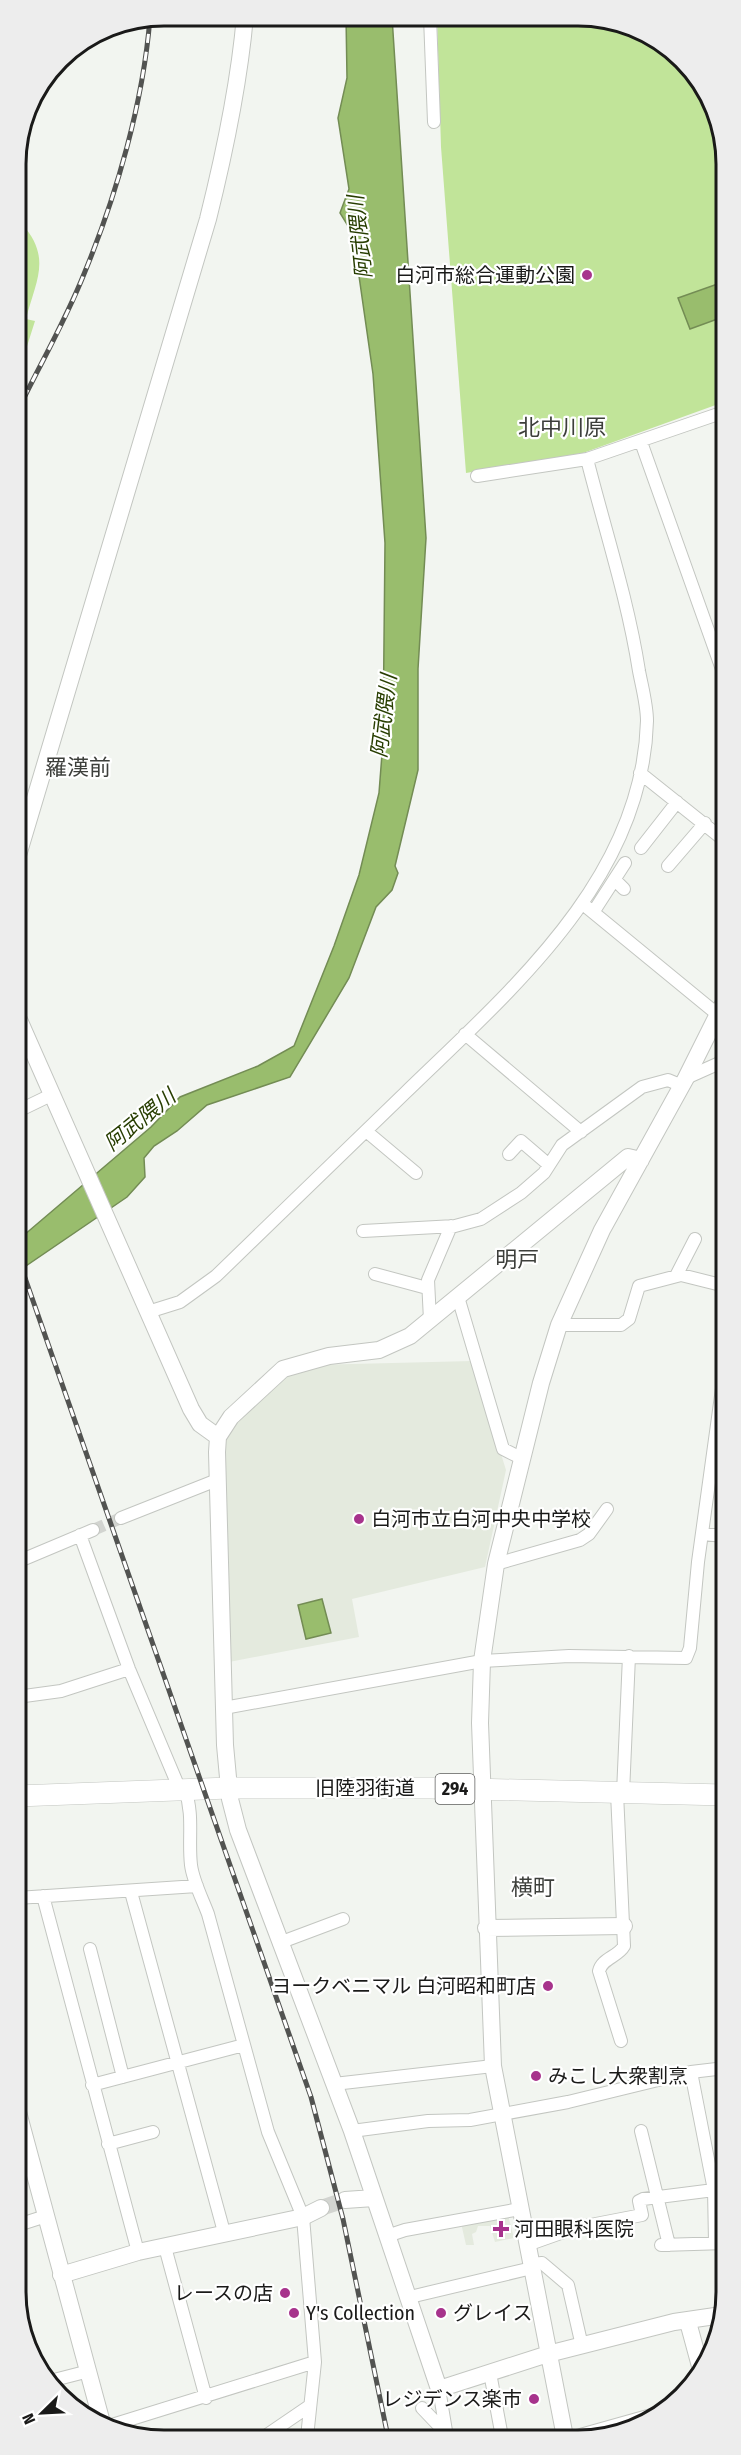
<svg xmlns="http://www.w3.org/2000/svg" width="741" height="2455" viewBox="0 0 741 2455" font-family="'Fira Sans Condensed','Noto Sans JP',sans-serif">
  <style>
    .built { fill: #e4eade }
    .green { fill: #c1e499 }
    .water { fill: #99bd6d; stroke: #738c54; stroke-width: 1.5 }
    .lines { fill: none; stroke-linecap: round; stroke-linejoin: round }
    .street-tunnel { stroke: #d2d4d0; stroke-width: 12; stroke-dasharray: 12 6; stroke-linecap: butt }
    .secondary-tunnel { stroke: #d2d4d0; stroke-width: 16; stroke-dasharray: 16 8; stroke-linecap: butt }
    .street-casing { stroke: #c3c6c1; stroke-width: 14 }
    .secondary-casing { stroke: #c3c6c1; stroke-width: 18 }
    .highway-casing { stroke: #c3c6c1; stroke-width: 22 }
    .street { stroke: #fff; stroke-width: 12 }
    .secondary { stroke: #fff; stroke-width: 16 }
    .highway { stroke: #fff; stroke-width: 21 }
    .rail-casing { stroke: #525351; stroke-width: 5 }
    .rail { stroke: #fff; stroke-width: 3; stroke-dasharray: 9; stroke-linecap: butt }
    .poi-dot { fill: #a7338c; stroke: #fff; stroke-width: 2 }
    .labels { text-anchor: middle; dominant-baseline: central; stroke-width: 4.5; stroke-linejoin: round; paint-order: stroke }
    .shield { fill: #fff; stroke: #5f5f5e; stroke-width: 1.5 }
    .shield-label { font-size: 18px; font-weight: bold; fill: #1a1a19 }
    .poi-label { font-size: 20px; fill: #1a1a19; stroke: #fff; text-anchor: start }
    .street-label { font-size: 20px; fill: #1a1a19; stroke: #fff }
    .water-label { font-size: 21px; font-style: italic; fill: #283e02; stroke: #fff }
    .quarter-label { font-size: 22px; fill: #3d3f3b; stroke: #fff }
    .rim { fill: none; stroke: #1a1a19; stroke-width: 3 }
  </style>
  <rect width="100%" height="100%" fill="#f2f5f0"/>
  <path class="built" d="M472,1361l34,109 -21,97 -133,32 7,38 -130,25 -6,-223 11,-17 53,-49 25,-8z
    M508,2215l6,23 -19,4 -5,-16h-12l-2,6 -4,2 2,11h-8l-5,-22z"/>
  <path class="green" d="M437,17l170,1 76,41 40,76 1,267 -141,51 -117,20 -25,-326z
    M22,224c30,34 14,56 4,95l9,2 -13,41 -6,11 -1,-132z"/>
  <path class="water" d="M346,16l46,1 34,521 -8,131v101l-23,96 3,7 -6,17 -16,17 -27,71 -59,99 -83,28 -30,26 -23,15 -10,12 1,19 -18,20 -110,75v-31l134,-114 29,-30 78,-31 36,-20 40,-100 25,-71 20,-82 4,-52 2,-198 -12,-169 -20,-140 -13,-21 9,-24 -11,-71 9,-40z
    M723,282v35l-33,12 -12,-31z
    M322,1599l9,34 -25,6 -8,-34z"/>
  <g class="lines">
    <path class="street-tunnel" d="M93,1530l28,-12"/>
    <path class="secondary-tunnel" d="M321,2208l24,-8"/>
    <g class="street-casing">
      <path id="street" d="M430,17l4,105
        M641,442l83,233
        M477,476l110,-17 137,-47
        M640,773l84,67
        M641,848l36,-46
        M668,866l37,-43
        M615,880l9,9
        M583,904l134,110
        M594,911l31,-48
        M465,1034l116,98
        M686,1078l38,-17
        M16,1112l35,-17
        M366,1131l50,42
        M509,1154l12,-13 28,24
        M363,1231l92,-5 26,-7 40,-26 23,-20 18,-28 80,-58 26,-7 12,5
        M375,1274l52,14
        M676,1276l19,-37
        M458,1297l45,152 18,9
        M148,1312l32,-10 36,-26c63,-61 126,-122 189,-183 105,-102 238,-214 242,-372 0,-16 -5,-34 -8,-50 -11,-71 -34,-141 -52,-212
        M430,1320l-2,-40 23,-54
        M559,1325h62l8,-6 10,-33 42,-11 44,11
        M121,1518l96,-38
        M702,1534l23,2
        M80,1535l49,134 51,121
        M17,1562l76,-32
        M496,1564l84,-24 9,-6 18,-25
        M17,1697l44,-6 68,-22
        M224,1708l258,-47 87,-5 117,2 4,-10 8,-86 27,-195
        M185,1790c9,25 3,49 6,75 2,16 11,33 17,49l60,218 35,85 12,145 -8,75
        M617,1793l7,153c-6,11 -22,12 -25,25l22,70
        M623,1793l6,-137
        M131,1892l93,340
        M43,1896l95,356
        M17,1898l180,-12
        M279,1943l64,-24
        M90,1949l33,128
        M691,2072l23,118 1,52
        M334,2084l159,-18
        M92,2085l152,-40
        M352,2131l76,-10 42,-1 98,-18 123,-30 34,-4
        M641,2131l28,114
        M108,2144l45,-12
        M725,2162h1
        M18,2225l28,-9
        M387,2236l18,-6 115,-21
        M527,2245l48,-17 67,-13 -3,-14 4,-2 71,-9
        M661,2245l65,-2
        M165,2247l41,151
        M531,2264l11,-1 26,22 14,61
        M410,2297l122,-29
        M490,2373l12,64
        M50,2381l39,-10
        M439,2389l8,48
        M422,2408l22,23
        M112,2425l203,-63
        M264,2437l44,-30
        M573,2437l89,-25"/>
    </g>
    <g class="secondary-casing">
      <path id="secondary" d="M16,862l192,-643c17,-68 31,-134 37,-203
        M16,1013l175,396 9,15 18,13
        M641,1160l-13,-3 -218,179 -31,14 -50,6 -46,13 -52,48 -13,20 -1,15 8,293 5,54 8,31 114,301 87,258 109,-35 126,-32 48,-7
        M486,1928l138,-2
        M18,2112l83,307
        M345,2200l29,-2
        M61,2275l77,-23 165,-35 18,-9
        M688,2322l13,48
        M565,2437l-72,-371 -13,-343 2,-62 14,-97 45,-181 18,-58 43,-95 84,-152 38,-76"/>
    </g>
    <g class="highway-casing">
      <path id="highway" d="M17,1796l212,-8h202l294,7"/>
    </g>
    <use href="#street" class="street"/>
    <use href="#secondary" class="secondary"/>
    <use href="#highway" class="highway"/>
    <g class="rail-casing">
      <path id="rail" d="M16,414c22,-46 49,-92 68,-140 33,-80 59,-171 66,-256
        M17,1255l294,842 32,122 45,218"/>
    </g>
    <use href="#rail" class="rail"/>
  </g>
  <g class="poi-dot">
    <circle cx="587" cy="275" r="6"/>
    <circle cx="359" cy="1519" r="6"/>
    <circle cx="548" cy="1986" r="6"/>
    <circle cx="536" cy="2076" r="6"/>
    <path d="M498 2220h6v6h6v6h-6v6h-6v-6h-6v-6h6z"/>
    <circle cx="285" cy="2293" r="6"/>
    <circle cx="294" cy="2313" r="6"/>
    <circle cx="441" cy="2313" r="6"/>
    <circle cx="534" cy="2399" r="6"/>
  </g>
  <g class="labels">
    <rect class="shield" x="435.5" y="1774" width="39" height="30" rx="4.5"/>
    <g class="shield-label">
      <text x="455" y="1789">294</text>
    </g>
    <g class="poi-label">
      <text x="575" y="275" text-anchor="end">白河市総合運動公園</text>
      <text x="371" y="1519">白河市立白河中央中学校</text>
      <text x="536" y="1986" text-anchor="end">ヨークベニマル 白河昭和町店</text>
      <text x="548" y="2076">みこし大衆割烹</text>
      <text x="514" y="2229">河田眼科医院</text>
      <text x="273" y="2293" text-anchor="end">レースの店</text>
      <text x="306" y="2313">Y's Collection</text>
      <text x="453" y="2313">グレイス</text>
      <text x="522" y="2399" text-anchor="end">レジデンス楽市</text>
    </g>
    <g class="street-label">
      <text x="365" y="1788">旧陸羽街道</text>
    </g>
    <g class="water-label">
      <text transform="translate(360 237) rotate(-96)">阿武隈川</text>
      <text transform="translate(384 716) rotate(-83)">阿武隈川</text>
      <text transform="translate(140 1120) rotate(-39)">阿武隈川</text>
    </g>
    <g class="quarter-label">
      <text x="562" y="427">北中川原</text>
      <text x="78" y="767">羅漢前</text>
      <text x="517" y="1259">明戸</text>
      <text x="533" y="1887">横町</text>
    </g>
  </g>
  <path d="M0 0H741V2455H0ZM164 26H578A138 138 0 0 1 716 164V2292A138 138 0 0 1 578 2430H164A138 138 0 0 1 26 2292V164A138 138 0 0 1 164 26Z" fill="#ededed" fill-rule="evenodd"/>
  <path class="rim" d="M164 26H578A138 138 0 0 1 716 164V2292A138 138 0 0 1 578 2430H164A138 138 0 0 1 26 2292V164A138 138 0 0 1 164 26Z"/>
  <g transform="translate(42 2413) rotate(246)" stroke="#ffffff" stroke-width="4.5" paint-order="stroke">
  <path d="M0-4.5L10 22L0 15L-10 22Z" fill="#1a1a19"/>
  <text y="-9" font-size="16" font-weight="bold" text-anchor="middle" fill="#1a1a19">N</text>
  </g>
</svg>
